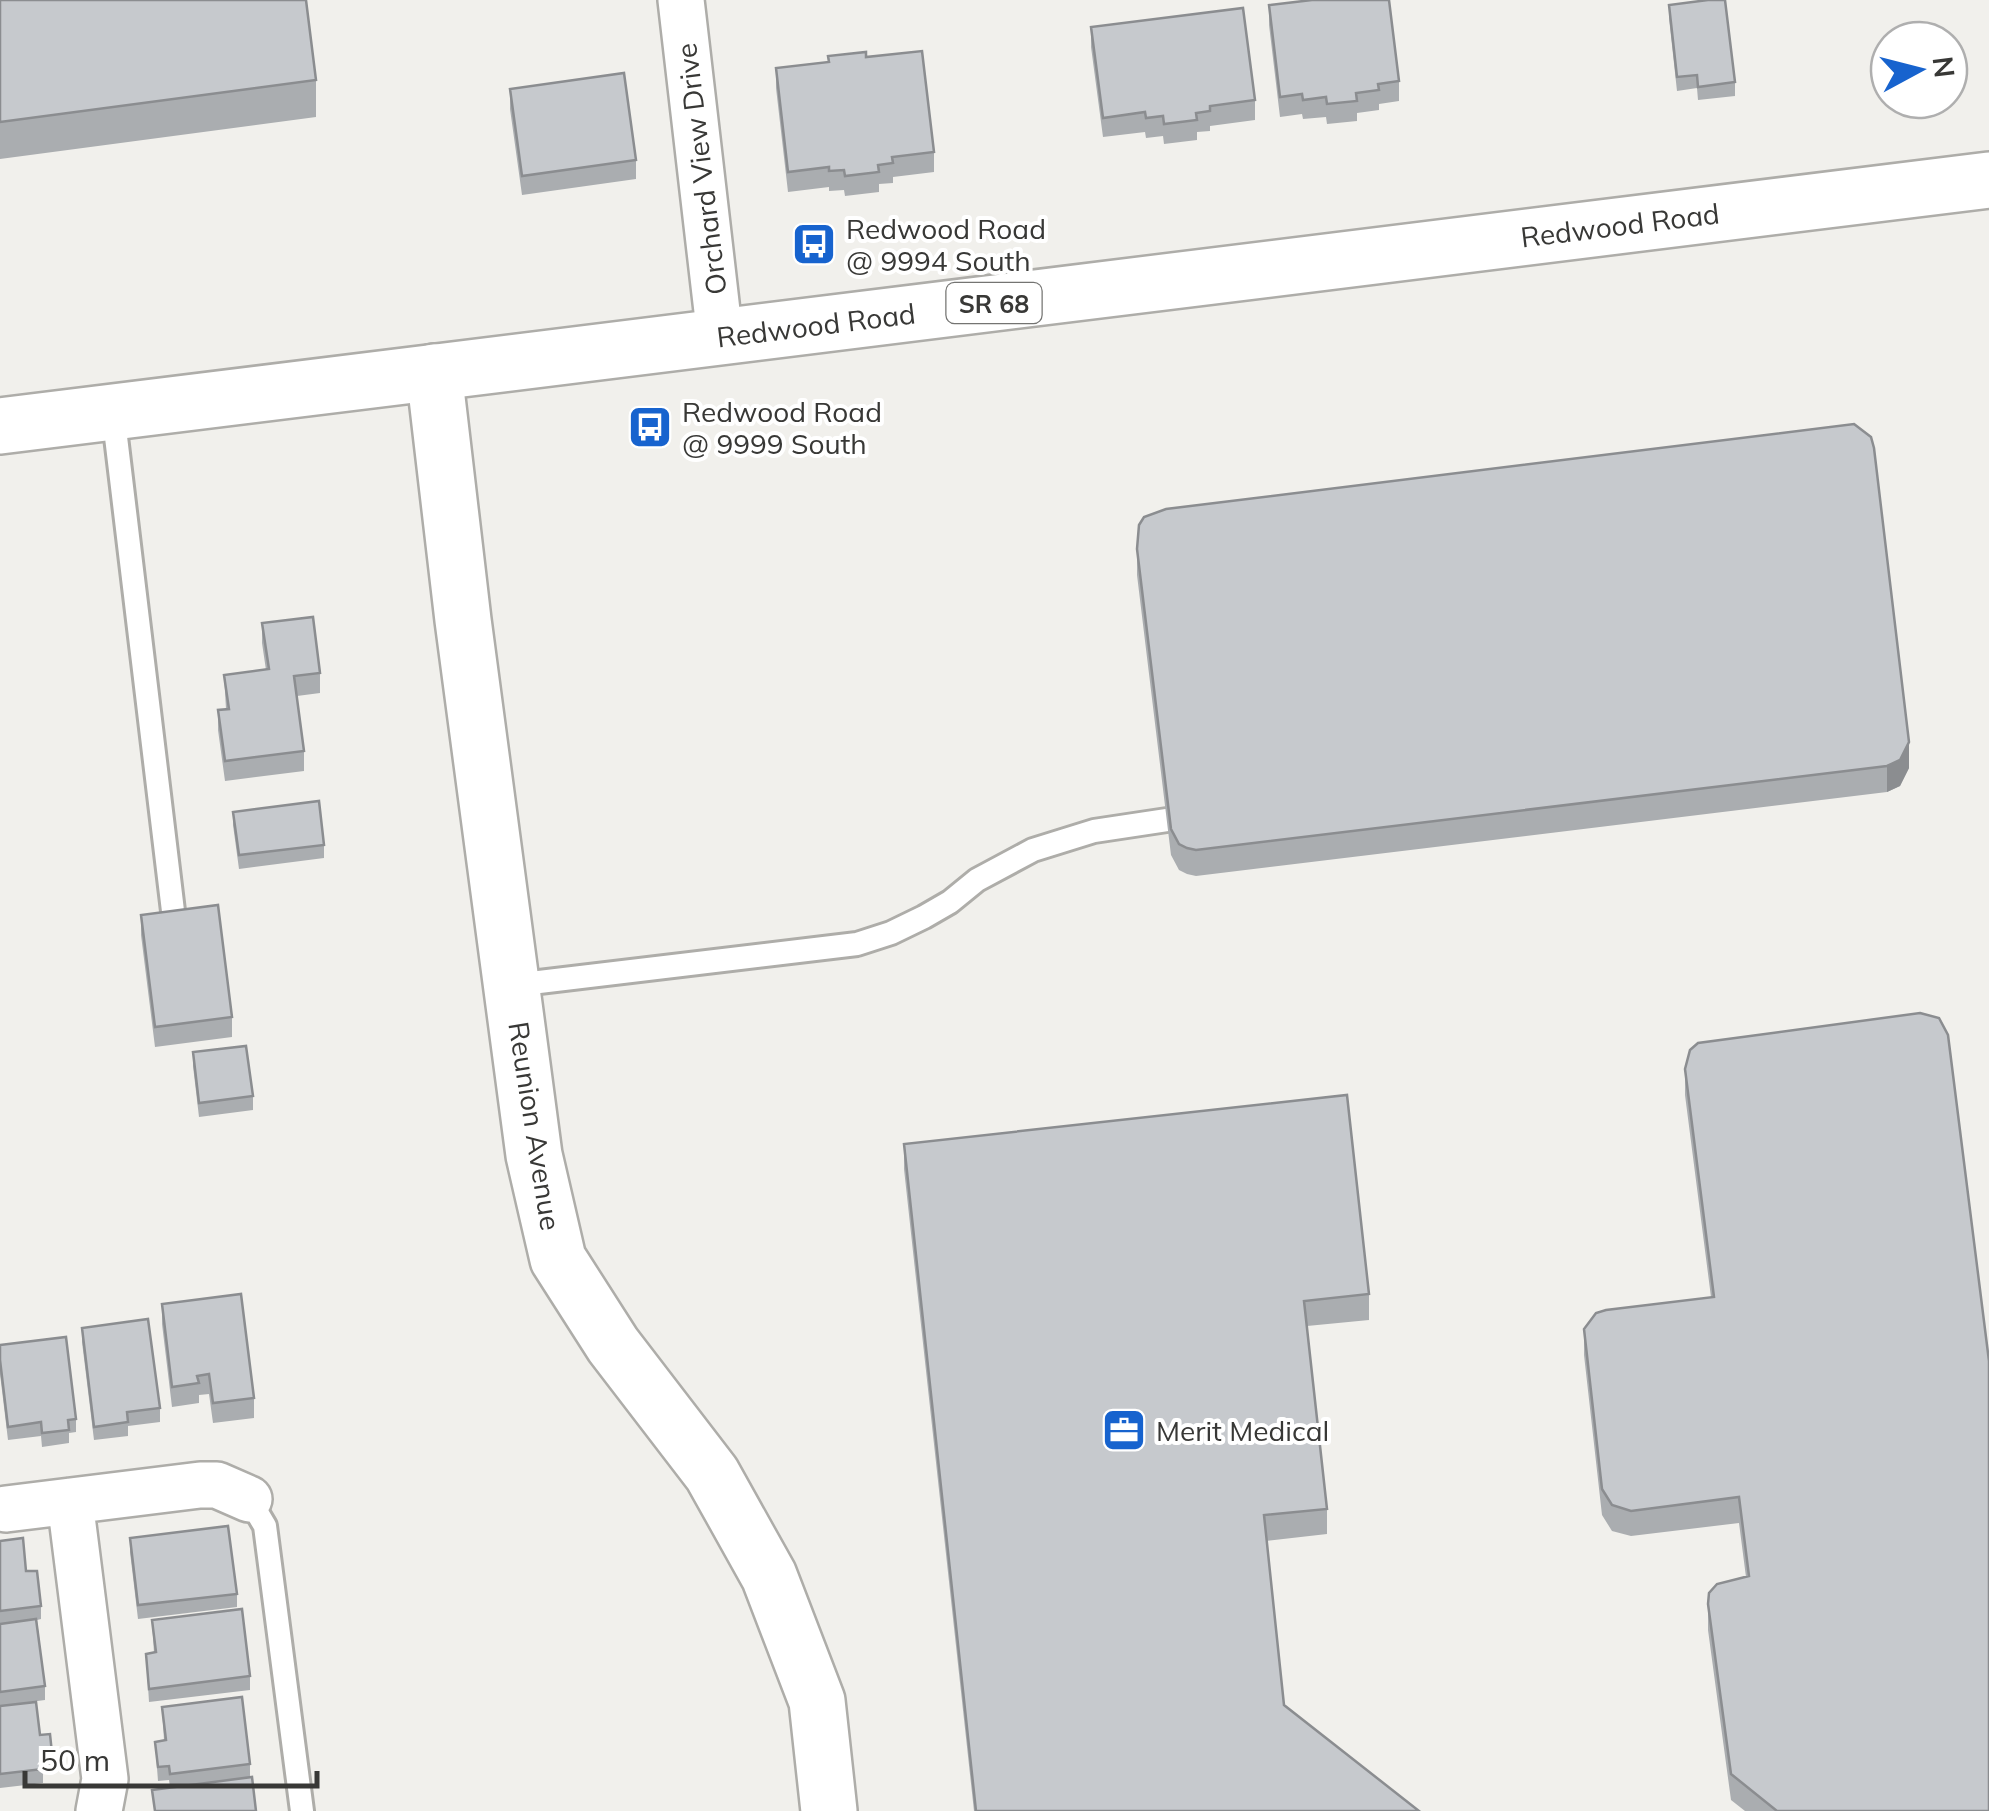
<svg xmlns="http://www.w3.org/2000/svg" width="1989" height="1811" viewBox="0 0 1989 1811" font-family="Mulish,sans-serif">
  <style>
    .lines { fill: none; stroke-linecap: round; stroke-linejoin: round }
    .service-casing { stroke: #aeada9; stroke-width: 28 }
    .minor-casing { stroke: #aeada9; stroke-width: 50 }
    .tertiary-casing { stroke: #aeada9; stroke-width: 60 }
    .primary-casing { stroke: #aeada9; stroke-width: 60 }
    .service { stroke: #fff; stroke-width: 22 }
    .minor { stroke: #fff; stroke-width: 45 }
    .tertiary { stroke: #fff; stroke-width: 55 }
    .primary { stroke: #fff; stroke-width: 55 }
    .wall { fill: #aaadb0 }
    .shaded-wall { fill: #8b8d90 }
    .building { fill: #c6c9cd; stroke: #8b8d90; stroke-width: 2.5 }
    .labels { text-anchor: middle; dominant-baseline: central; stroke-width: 8; stroke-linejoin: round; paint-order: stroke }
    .shield { fill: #fff; stroke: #747472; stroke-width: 2.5 }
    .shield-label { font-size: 25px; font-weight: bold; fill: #383836 }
    .street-label { font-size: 28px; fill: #383836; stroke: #fff }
    .poi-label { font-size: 28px; fill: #383836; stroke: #fff; text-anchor: start }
  </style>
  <rect width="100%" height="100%" fill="#f1f0ec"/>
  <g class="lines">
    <g class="service-casing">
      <path id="service" d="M113,412l60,499
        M514,985l343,-41 34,-11 33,-16 26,-15 27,-22 56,-30 61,-19 73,-11
        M249,1499l16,27 37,285"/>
    </g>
    <g class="minor-casing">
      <path id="minor" d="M681,0l39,337
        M70,1501l35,278 -6,32
        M6,1509l194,-24h17l32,14"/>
    </g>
    <g class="tertiary-casing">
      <path id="tertiary" d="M434,372l29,248 71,535 24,104 55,86 99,129 57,102 48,125 12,110"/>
    </g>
    <g class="primary-casing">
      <path id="primary" d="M0,426l1989,-246"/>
    </g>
    <use href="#service" class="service"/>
    <use href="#minor" class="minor"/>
    <use href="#tertiary" class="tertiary"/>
    <use href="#primary" class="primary"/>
  </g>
  <path class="wall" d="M0,0l316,80v37l-316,42z
    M1269,5l130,76v20l-20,3v6l-22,3v8l-30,3 -1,-7 -23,2 -1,-5 -22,3 -11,-92z
    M1669,5l66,77v14l-37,4 -1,-12 -20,3 -8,-73z
    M1091,27l164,73v20l-45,6v5l-13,1v8l-33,4 -1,-8 -17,2 -1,-6 -42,5 -12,-90z
    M866,57l68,95v20l-41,5v6l-14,1v8l-34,4 -1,-6 -15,1v-4l-41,5 -12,-104v-20z
    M510,89l126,71v19l-114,16 -12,-86z
    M1137,549l772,219 -9,18 -13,6 -691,84 -9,-2 -8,-4 -8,-15 -34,-280z
    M262,623l58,50v20l-23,3 7,55v20l-79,10 -7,-51v-20l8,-1 -2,-34 42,-5 -4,-27z
    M233,812l91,33v13l-85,11 -6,-44z
    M141,915l91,102v20l-77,10 -14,-112z
    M193,1052l60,44v14l-54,7 -6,-51z
    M1685,1069l304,742h-244l-14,-11 -23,-170v-26l38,-27 -7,-54 -108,13 -19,-5 -10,-16 -18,-160v-26l127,-32 -26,-202z
    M904,1144l465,150v26l-62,6 20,183v25l-61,7 18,164 135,106h-445l-70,-642z
    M162,1304l92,94v20l-41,5 -4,-29 -10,1v8l-27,4 -10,-83z
    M82,1328l78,80v14l-32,4v10l-34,4 -12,-98z
    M0,1345l76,74v13l-7,1v10l-27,4 -1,-11 -33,4 -8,-66z
    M130,1538l107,56v13l-99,12 -8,-67z
    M0,1541l26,30 15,35v13l-4,1 8,66v14l-45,6z
    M152,1620l98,56v14l-101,12 -3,-48 8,-1z
    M0,1706l40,29 12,18v13l-9,1v16l-43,5z
    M162,1707l88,57v13l-80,10 -1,-7 -11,1 -3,-39 9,-2z"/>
  <path class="shaded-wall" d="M1909,742v26l-9,18 -13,6v-26z"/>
  <path class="building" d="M0,0h306l10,80 -316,42z
    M1312,0h77l10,81 -21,3 1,6 -23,3 1,8 -30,3 -1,-7 -23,3 -1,-6 -22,3 -11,-92z
    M1708,0h17l10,82 -37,5 -1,-12 -20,2 -8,-72z
    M1243,8l12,92 -45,6v5l-14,2 1,7 -33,4 -1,-8 -17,2 -1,-6 -42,6 -12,-91z
    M922,51l12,101 -42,5 1,6 -15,2 1,7 -34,4 -1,-6 -15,1v-4l-41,5 -12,-104 53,-6 -1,-6 38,-4v5z
    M624,73l12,87 -114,16 -12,-87z
    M1854,424l17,13 3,11 35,294 -9,18 -13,6 -691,84 -9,-2 -8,-4 -8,-15 -34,-280 2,-24 5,-8 22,-8z
    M313,617l7,56 -26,3 10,75 -79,10 -7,-51 11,-1 -5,-34 45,-6 -7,-46z
    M319,801l5,44 -85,10 -6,-43z
    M218,905l14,112 -77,10 -14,-112z
    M1920,1013l19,5 9,17 41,326v450h-212l-46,-37 -23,-170 1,-11 8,-9 32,-8 -10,-79 -108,14 -19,-6 -10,-16 -18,-160 12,-16 10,-3 108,-13 -29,-228 5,-19 8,-7z
    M246,1046l7,50 -54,7 -6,-51z
    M1347,1095l22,199 -65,7 23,208 -63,6 20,190 135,106h-443l-72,-667z
    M241,1294l13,104 -41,5 -4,-29 -12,2 2,7 -27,4 -10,-83z
    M148,1319l12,89 -33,4 1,10 -34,5 -12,-99z
    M66,1337l10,82 -8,1 1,10 -27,3 -1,-11 -33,5 -8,-67v-15z
    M228,1526l9,68 -99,11 -8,-67z
    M23,1538l3,33h11l4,35 -41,5v-70z
    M242,1609l8,67 -101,13 -3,-35 10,-2 -4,-32z
    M36,1619l9,67 -45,6v-68z
    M242,1697l8,67 -80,10 -1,-8 -11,1 -3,-25 11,-2 -4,-33z
    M36,1702l4,33 10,-1 2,19 -11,1 2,15 -43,5v-68z
    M252,1777l4,34h-101l-3,-21z"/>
  <defs>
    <g id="bus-square" transform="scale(2.25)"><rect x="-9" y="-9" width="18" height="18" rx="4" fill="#1763ce" stroke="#fff"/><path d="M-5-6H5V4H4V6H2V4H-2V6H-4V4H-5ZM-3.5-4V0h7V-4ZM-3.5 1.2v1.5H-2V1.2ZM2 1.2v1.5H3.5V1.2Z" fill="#fff"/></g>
    <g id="office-square" transform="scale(2.25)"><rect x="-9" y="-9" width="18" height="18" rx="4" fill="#1763ce" stroke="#fff"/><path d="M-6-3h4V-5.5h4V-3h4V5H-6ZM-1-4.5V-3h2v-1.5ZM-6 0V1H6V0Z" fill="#fff"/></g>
  </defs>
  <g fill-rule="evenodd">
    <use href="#bus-square" x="814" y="244"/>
    <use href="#bus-square" x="650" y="427"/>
    <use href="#office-square" x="1124" y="1430"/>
  </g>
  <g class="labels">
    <rect class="shield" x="946.5" y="283" width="95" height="40" rx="8"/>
    <g class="shield-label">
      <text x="994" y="303">SR 68</text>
    </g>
    <g class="street-label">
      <text transform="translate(701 169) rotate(-97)">Orchard View Drive</text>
      <text transform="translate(1620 225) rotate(-7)">Redwood Road</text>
      <text transform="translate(816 325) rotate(-7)">Redwood Road</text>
      <text transform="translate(535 1126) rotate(81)">Reunion Avenue</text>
    </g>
    <g class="poi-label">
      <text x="846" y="228">Redwood Road<tspan x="846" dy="32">@ 9994 South</tspan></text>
      <text x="682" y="411">Redwood Road<tspan x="682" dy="32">@ 9999 South</tspan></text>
      <text x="1156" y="1430">Merit Medical</text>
    </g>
  </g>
  <g transform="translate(1919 70) rotate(83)"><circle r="48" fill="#ffffff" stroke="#afafaf" stroke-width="2.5"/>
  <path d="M0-8L18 38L0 25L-18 38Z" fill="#1763ce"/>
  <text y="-15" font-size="28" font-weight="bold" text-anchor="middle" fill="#383836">N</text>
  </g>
  <path d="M25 1771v15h292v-15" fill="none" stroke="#383836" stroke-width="5"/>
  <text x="40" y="1771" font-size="30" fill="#383836" stroke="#ffffff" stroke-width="8" paint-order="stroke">50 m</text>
</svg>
